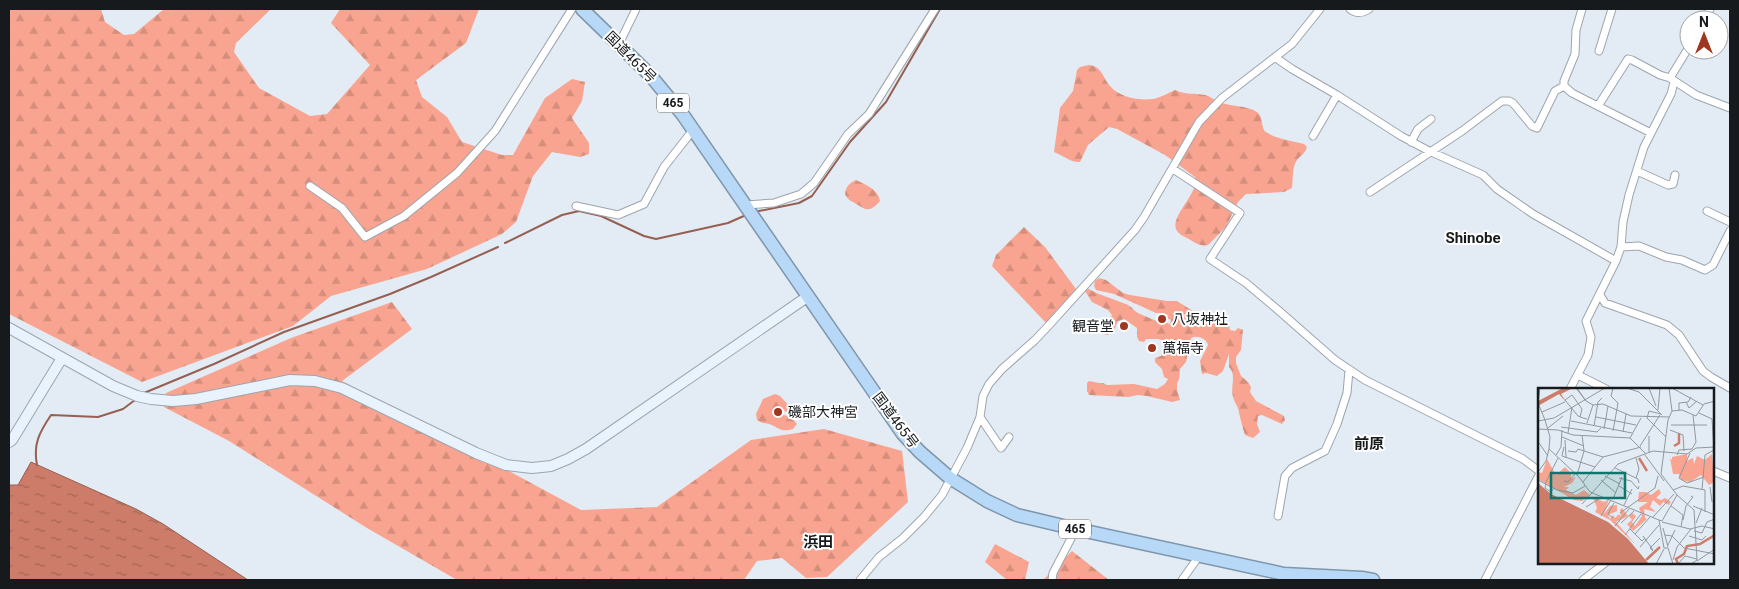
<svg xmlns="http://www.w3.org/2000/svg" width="1739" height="589" viewBox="0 0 1739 589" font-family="Roboto,'Noto Sans JP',sans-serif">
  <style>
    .forest { fill: url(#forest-firs) }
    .water { fill: url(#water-ripples); stroke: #965f52 }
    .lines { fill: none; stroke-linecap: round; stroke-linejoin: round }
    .stream { stroke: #965f52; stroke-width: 2 }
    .street-casing { stroke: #9da5ad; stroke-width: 9 }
    .secondary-casing { stroke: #9da5ad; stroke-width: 12 }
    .highway-casing { stroke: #7f96ab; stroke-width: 15 }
    .street { stroke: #fff; stroke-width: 7 }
    .secondary { stroke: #e9f3fd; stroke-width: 10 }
    .highway { stroke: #b7d8f7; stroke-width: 12 }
    .poi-dot { fill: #9f3620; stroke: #fff; stroke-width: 2 }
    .labels { text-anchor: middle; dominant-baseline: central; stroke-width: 4; stroke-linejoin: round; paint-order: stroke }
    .shield { fill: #fff; stroke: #5d5f61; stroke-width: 1 }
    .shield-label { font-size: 12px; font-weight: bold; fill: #171a1d }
    .street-label { font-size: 14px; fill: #171a1d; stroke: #fff }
    .poi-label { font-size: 14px; fill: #171a1d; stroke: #fff; text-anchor: start }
    .neighbourhood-label { font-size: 15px; font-weight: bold; fill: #171a1d; stroke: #fff }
    .inset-river { fill: none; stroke: #cd7c69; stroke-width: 2.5 }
    .inset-road { fill: none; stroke: #91989e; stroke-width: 1 }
    .view { fill: #0f766e; fill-opacity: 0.15; stroke: #0f766e; stroke-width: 2.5 }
    .inset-edge { fill: none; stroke: #171a1d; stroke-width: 2.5 }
  </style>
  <defs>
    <pattern id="forest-firs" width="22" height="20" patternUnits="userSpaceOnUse" patternTransform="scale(1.25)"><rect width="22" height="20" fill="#f9a490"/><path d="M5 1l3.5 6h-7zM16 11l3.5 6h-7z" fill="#d58d7c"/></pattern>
    <pattern id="water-ripples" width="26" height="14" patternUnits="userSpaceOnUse" patternTransform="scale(1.25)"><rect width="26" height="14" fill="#cd7c69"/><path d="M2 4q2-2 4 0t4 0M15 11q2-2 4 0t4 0" fill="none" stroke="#a56556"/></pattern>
  </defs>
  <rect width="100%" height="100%" fill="#e3ecf4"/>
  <path class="forest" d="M9,9h92l4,13 19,13 10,-1 30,-25h107l-35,34 -2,9 25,36 51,28 17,-2 43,-49 -39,-42 9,-14h139l-13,34 -50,37 6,17 25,20 15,25 40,13h11l32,-57 27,-19 13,3 -3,19 -10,17 17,25v11l-9,3 -28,-5 -19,24 -17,46 -14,12 -75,35 -96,27 -38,30 -151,56 -133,-68z
    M1089,65c14,2 13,12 21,21 9,11 29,15 43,13 7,-1 15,-6 22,-9 10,5 19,3 30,5 5,1 9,5 14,7 12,5 27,3 38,10 6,5 4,12 7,18 4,7 32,12 40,14l3,3c-2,7 -6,8 -10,13 -5,7 -4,19 -5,28l-8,4 -38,2 -8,8 -12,25 -18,18c-8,2 -14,-3 -21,-7 -4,-2 -8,-4 -10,-7 -9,-14 23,-38 18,-54l-30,-22 -48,-26 -8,-2 -21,18 -8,17c-8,1 -18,-7 -26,-10l6,-44 13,-17 4,-21 3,-3z
    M856,180c10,5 22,9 24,21 -8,9 -12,11 -22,4 -6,-4 -10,-4 -13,-11 1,-7 4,-11 11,-14z
    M1024,227l21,20 31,42 -29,35 -55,-58 4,-11z
    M1099,278l7,2 17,13 7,2 37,6h10l27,17 25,7 1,5 5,1 3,-3 5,2 -2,20 -5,7v6l5,13 7,6 3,5 -1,5 6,9 28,15 1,4 -3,4 -20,-9 -4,1 -1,8 3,8 -7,6 -8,-3c-3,-9 -5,-18 -7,-27 -2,-4 -4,-7 -5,-11 -3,-10 4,-22 -4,-30v-13l-6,17 -6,5 -11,-3 -4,1 -2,-13 8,-16c-2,-7 -11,-10 -17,-7l-5,24 -6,7 -1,10 -2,5v6l3,10 -8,2 -25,-6 -9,-1 -10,2 -39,-2 -2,-4v-8l2,-2 10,2h4l4,2 27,-1 23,5 8,-5 3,-5 -4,-2 -2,-8 -7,-7v-4c10,-2 10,-7 10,-17l-7,-2h-12l-2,3 -5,-1 -2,-4v-9l-13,-9 -6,2c-4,7 -2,9 -10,14l-5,-1 -2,-3 4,-2 7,-14 -4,-5 -16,-8 -7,-11v-2l2,-1c13,8 28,11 41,17 4,2 6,6 10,8 8,4 17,7 26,11l1,-2 5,2 1,-4 -4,-2 1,-3 -6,-2h-6l-42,-19 -18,-4 -2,-4 1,-5z
    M392,302l20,27 -70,52 239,129 76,-3 94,-67 73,-11 78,22 6,51 -81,75 -21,1 -24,-20 -25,3 -13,19h-287l-90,-52 -138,-87 -65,-34 2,-14 125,-55z
    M775,394l5,2 15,16 -1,2h-6l-6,-6h-4l-4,7 4,2 6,-2 7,2 6,7 -4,5c-13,4 -14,-2 -24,-5 -5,-1 -8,-1 -12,-4l-1,-6 7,-15z
    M995,544l34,18 -4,18h-18l-22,-18z
    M1072,551l37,29h-66z"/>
  <path class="water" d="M31,462l105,47 27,15 85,56h-239v-95h9z"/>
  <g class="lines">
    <path class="stream" d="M754,212l45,-9 13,-7 38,-54 36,-40 54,-93
      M505,243l57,-28 17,-4 22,5 43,20 12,3 72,-16 18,-8
      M144,393l70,-29 70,-32 106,-38 41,-17 67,-30
      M37,465c-4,-21 2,-32 14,-50l47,2 25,-8 12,-9"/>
    <g class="street-casing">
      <path id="street" d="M1350,9c6,5 13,4 19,0
        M1582,9l-6,21 -1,24 -11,27v5l8,7 79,40
        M1704,20l6,-11
        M619,44l17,-35
        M1599,51l13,-42
        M1276,58l16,11 45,26 64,41 28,15 54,24 14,14 36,25 83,47
        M1670,78l19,-31
        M1598,106l30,-47 4,1 28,15 10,3 26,17 34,13
        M1313,136l24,-41
        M1411,142l7,-13 13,-10
        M1173,169l67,44 -30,46 36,24 32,27 57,50 30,20 158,79 16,12
        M1637,171l31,14 5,-1 2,-9
        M310,186l32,22 23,29 39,-21 53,-43 38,-42 77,-122
        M1370,192l92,-61 40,-30h7l4,2 19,23 5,2 18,-37 9,-5
        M746,205l28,-2 27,-9 13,-11 34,-49 21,-20 66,-105
        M576,206l42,9 26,-11 20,-37 29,-37
        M1707,211l23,11
        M1621,247l18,-1 27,11 16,3 23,10 8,-5 17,-34
        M1600,295l5,8 62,22 12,10 24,36 8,6 19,11
        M1578,375l28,14
        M1570,389l18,-34 3,-18 -5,-16 30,-60 5,-14 2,-25 6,-27 15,-48 27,-53 3,-12
        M980,417l21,31 8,-11
        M1713,471l17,7
        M1278,516l7,-40 7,-8 33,-17 12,-27 10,-31 2,-23
        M860,580l19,-23 24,-19 21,-21 18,-22 25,-47 13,-31 3,-21 6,-12 13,-15 33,-29 16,-17 84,-93 9,-13 55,-95 23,-24 70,-54 28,-35
        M1052,580l1,-7 23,-44
        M1182,580l17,-24
        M1485,580l54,-105
        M1583,580l22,-17"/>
    </g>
    <g class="secondary-casing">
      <path id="secondary" d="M9,328l104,58 24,10 14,3 22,2 23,-2 94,-19 25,1 27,7 134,65 30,12 26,3 19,-2 17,-7 18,-10 221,-152
        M9,442l3,-2 50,-82"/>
    </g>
    <g class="highway-casing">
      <path id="highway" d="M582,9l68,66 33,40 220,319 17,18 30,26 37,23 30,14 59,14 208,45 78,4 11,2"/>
    </g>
    <use href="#street" class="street"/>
    <use href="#secondary" class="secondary"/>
    <use href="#highway" class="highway"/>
  </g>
  <g class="poi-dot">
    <circle cx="1162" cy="319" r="5"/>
    <circle cx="1124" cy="326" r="5"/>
    <circle cx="1152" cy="348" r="5"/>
    <circle cx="778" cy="412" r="5"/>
  </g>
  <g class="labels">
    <g class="shield">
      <rect x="657" y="93.5" width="32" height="19" rx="4"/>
      <rect x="1059" y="519.5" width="32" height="19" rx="4"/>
    </g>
    <g class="shield-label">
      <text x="673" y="103">465</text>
      <text x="1075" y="529">465</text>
    </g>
    <g class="street-label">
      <text transform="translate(631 57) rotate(45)">国道465号</text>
      <text transform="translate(896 420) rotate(53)">国道465号</text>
    </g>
    <g class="poi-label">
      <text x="1172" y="319">八坂神社</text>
      <text x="1114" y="326" text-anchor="end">観音堂</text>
      <text x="1162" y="348">萬福寺</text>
      <text x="788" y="412">磯部大神宮</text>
    </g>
    <g class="neighbourhood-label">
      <text x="1473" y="238">Shinobe</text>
      <text x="1369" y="444">前原</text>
      <text x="818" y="542">浜田</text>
    </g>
  </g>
  <g transform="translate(1538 388)">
    <rect width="176" height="176" fill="#e3ecf4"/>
    <path d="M149,66v7l6,-3 1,6 3,-8 8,4 7,-6 2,28 -5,3 -8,-10 -11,7 -9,-2 -2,-6h-6l-3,-16 2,2v-3zM9,71l9,16 9,-8 6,6v6l5,-2 -4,6 -8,4h5l-3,3 10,5 8,-5 6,5 -8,6 -8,-1 -36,-21v-7l4,1zM121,101l2,4 -5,5 5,2 4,-2 6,4 -2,3 -6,-3 -3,4 -7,-6 -3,7 6,5 -12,-3 1,9 2,1 -14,12 -6,-7 5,-4 -3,-4 3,-3 4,3 -4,6 3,4 7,-10 -3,-8 9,-6h-10l1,-10h7l5,3zM55,109l11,5 5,-3 -5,15 6,-8 7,-1v6l-9,4 2,4 3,-4 2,3 4,-4 2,3 -1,-7 2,-2 6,8 -12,6 19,22 -25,-24 -15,-8 2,-4z" fill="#f9a490"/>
    <path d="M25,0h10l-12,6 5,8 -7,-8 -21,12v-5zM0,95l13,11 57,28 20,17 21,25h-111z" fill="#cd7c69"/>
    <path class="inset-river" d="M136,58l5,-3v-10M101,70l8,13M108,172l14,-13M140,176l-2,-5 8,-5 3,-8 13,-2 15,-9"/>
    <path class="inset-road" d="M2,0l-2,15 7,17M38,0l10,13 -9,-13M75,0l-2,8 7,7 -5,28M89,0l12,4 23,23M111,0l7,18M134,0l31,17M48,13l7,4 10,-1 28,12 38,1M148,14l3,6 8,-7M120,22l2,-22M141,22v-7l9,-1 3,-5M134,23l10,-1 14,6 8,-12 11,-3M4,24l23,-10M161,25l13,6 2,31 -9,5 -3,35M42,29l2,-8 -10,-14 -7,5 13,16 5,2 4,1M58,29l40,8M109,30l19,19M109,30l2,-7 12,3M7,32l5,17 -1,12 30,28 11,15 69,28 5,28h4l5,16M0,33l16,-3 51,-30M33,33l61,12M49,35l6,-18M133,37h36M56,38l4,-24 4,-4M23,39l36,5 4,-4M10,40l15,-12M0,41l20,1 15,5 57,3 16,16M66,41l4,-23M132,42l13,5 1,16M85,44l3,-18M30,45l4,-26M111,48v16M24,49l22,9M92,50l11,-20M27,52l1,17M1,55l9,13M102,58l20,-31M26,59l-2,9 33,11M30,63l8,1 2,-3 25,8M152,65l-11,25 8,5 17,-6M18,67l5,-8 1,-17M107,67l19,26M139,67l2,-5 13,-1 4,-7 -3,-27M77,80l23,11 1,4M0,84l8,-11 3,-12M39,87l7,-24 -2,-16M67,88l15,8M81,90l12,3 7,8 1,-3M98,90l3,-9 -3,-11M0,92l19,10 16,3 12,-7M63,92l15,13M26,93l4,1 8,-9M45,94l20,-25 38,-10M7,96l13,-26M8,96l-1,4 6,4 3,-4M81,98l13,8M172,99l2,15M135,102l10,-4 22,4v22M139,107l17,15 3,50 -6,4M75,111l9,-22M44,116l36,-40 35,-13 34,3 9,-6 19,-1M86,117l8,-16M133,118l12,9 -2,12M155,118l22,9M48,119l16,-10M82,125l35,-25 3,-12M63,128l10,-16M115,129l21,-23M75,130l-5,-4 6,-11M121,132l3,1 15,-26 -16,-21 7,-54 4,-9 -3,-23M145,132l3,-14 7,-9 -2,-1M124,134l28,7 12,-3 13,3M83,135l13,-12M158,135l6,-15M77,138l14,-17M125,140l5,19M92,141l12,12 3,-3M156,143l8,2 5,-11 8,-3M97,146l15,-17M87,147l16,-21M127,147l7,1 12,12 31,6M105,148l10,14M151,148l13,4 4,-4M130,157l7,-15M102,159l19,-22M115,163l-3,-3 10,-10M135,172l4,-13 14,-18M159,173l18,-12M118,176l8,-15M140,176l7,-8 12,3"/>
    <path class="view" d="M13,85h74v25h-74z"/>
    <rect width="176" height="176" class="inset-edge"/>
  </g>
  <rect width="1739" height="589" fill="none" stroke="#171a1d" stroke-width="20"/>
  <g transform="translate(1704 35)"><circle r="24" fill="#ffffff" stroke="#a2a3a5"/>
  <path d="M0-4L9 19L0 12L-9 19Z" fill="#9f3620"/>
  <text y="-8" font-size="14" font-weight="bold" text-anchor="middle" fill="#171a1d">N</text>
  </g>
</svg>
